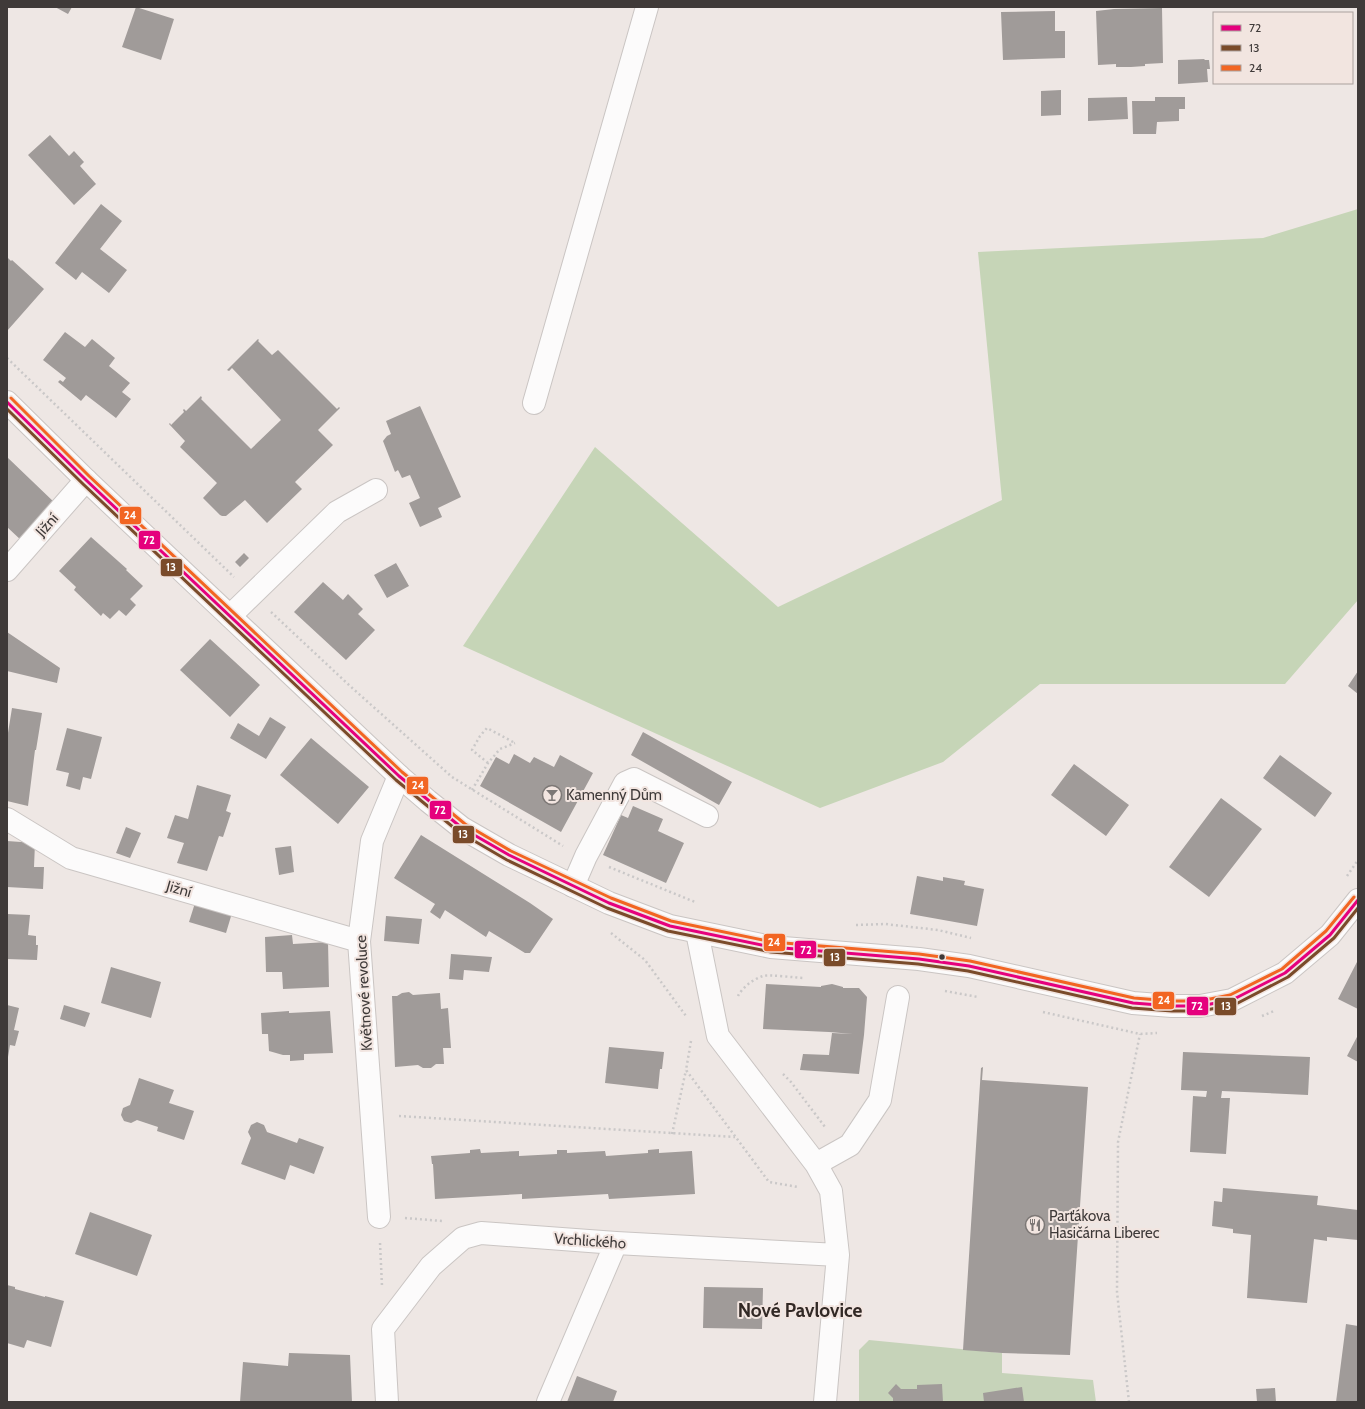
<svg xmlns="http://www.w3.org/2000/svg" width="1365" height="1409" viewBox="0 0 1365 1409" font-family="Cabin,sans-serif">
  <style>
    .green { fill: #c6d3b9 }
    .forest { fill: #c6d5b7 }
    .building { fill: #a09b99 }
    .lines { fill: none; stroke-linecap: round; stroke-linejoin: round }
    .minor-casing { stroke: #cac5c3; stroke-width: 24 }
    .major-casing { stroke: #cac5c3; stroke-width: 24 }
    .path { stroke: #cac8c8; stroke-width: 2.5; stroke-dasharray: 2 3; stroke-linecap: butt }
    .minor { stroke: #fcfbfb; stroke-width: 22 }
    .major { stroke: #fcfbfb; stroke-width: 22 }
    .bus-1-casing { stroke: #f2e5e0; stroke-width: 6 }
    .bus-2-casing { stroke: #f2e5e0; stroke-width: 6 }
    .bus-3-casing { stroke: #f2e5e0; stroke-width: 6 }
    .bus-1 { stroke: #e5007d; stroke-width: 3 }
    .bus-2 { stroke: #7a4b2a; stroke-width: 3 }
    .bus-3 { stroke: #f26522; stroke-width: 3 }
    .bus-dot { fill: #3f3a39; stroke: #f2e5e0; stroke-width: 1.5 }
    .labels { text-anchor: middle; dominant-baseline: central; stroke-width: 4; stroke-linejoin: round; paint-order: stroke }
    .street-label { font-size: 15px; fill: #3f3a39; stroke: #f2e5e0 }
    .poi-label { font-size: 15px; fill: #3f3a39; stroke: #f2e5e0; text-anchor: start }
    .district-label { font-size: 19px; font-weight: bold; fill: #322925; stroke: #f2e5e0 }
    .line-badge { stroke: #f2e5e0; stroke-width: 1.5 }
    .badge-label { font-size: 11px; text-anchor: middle; font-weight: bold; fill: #fff }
  </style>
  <rect width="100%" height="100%" fill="#eee7e4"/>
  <path class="green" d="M869,1340l133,13v20l91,7 3,22h-237v-52z"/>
  <path class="forest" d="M1358,209v391l-73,84h-245l-97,78 -123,46 -357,-162 132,-199 183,160 224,-107 -24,-248 285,-14z"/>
  <path class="building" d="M55,7h17l-4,7z
    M136,7l38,12 -13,41 -39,-13z
    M1162,8l1,55 -18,1v2l-14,1h-15v-3l-18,1 -2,-54 18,-2z
    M1055,11v20h10v27l-62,2 -2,-48z
    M1205,59l-1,1h5l1,9h-3l1,13 -30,2v-24z
    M1061,90v25l-20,1v-25z
    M1127,97l1,22 -40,2v-23z
    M1155,97h30v12h-6v12l-22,1 -1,12h-23l-1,-33h23z
    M50,135l19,21 5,-5 10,11 -4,4 16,18 -22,21 -46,-50z
    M101,204l21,17 -22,28 27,21 -18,23 -27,-21 -6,8 -21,-17z
    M7,257l4,4 1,-1 32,29 -37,42z
    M65,332l20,15 7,-8 23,19 -6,8 21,17 -8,9 9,7 -15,19 -30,-23 -5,6 -23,-19 2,-2 3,2 3,-4 -23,-18z
    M258,339l1,1 -1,1 14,14 6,-5 59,59 2,-2 1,1 -22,22 15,15 -38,37 7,7 -35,34 -22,-23 -19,16h-4l-2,-1 -17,-17 14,-15 -37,-36 5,-6 -16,-17 1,-1 1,2 13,-13 -1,-2 1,-1 2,2 15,-15 1,2 -1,1 50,50 30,-29 -49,-52 -3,3 -2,-1z
    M420,406l41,91 -23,11 4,9 -22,10 -11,-24 11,-5 -10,-23 -8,3 -4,-8 -3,2 -12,-31 4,-5 4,-2 -5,-13z
    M7,457l49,47 -34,37 -15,-14z
    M91,537l36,32 -1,1 17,16 -13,13 6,6 -10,11 -7,-6 -9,9 -7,-6 -2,3 -27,-26 2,-3 -17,-16z
    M244,553l5,5 -9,9 -5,-5z
    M396,563l13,23 -22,12 -13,-23z
    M323,582l20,18 5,-6 15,15 -5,5 17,16 -29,30 -52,-48z
    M7,632l53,36 -3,15 -50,-12z
    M210,639l50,46 -30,32 -50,-47z
    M1358,671v23l-10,-8z
    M12,708l30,5 -6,37h-1l-7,56 -21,-5v-62z
    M270,717l16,10 -20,32 -36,-21 8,-15 21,13z
    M67,728l35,9 -11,42 -8,-2 -3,13 -14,-4 3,-13 -13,-3z
    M643,732l89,50 -13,23 -88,-50z
    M311,738l58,49 -31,37 -58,-49z
    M514,754l16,9 4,-6 20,10 6,-12 33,18 -32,59 -81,-46 16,-29 13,7z
    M1280,755l52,38 -17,24 -52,-39z
    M1074,764l55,41 -23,31 -55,-41z
    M197,785l34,10 -5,16 5,2 -8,24 -4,-1 -12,35 -30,-8 7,-20 -17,-5 8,-23 13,4z
    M1221,798l41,31 -53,68 -40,-30z
    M633,806l30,13 -5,12 26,12 -18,40 -63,-28 18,-40 7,3z
    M126,827l15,6 -11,25 -14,-5z
    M421,835l109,68 23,16 -23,34h-5l-36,-22 -3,6 -41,-27 -5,9 -10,-7 5,-8 -41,-26z
    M7,841l28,2 -1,24h10l-1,22 -36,-2z
    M291,846l3,26 -15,3 -4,-27z
    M917,876l26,5v-4l22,4 -1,4 20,4 -7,37 -67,-12z
    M195,903l37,10 -6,20 -37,-11z
    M7,914l23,1 -2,20 8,1v9h2l-1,15 -30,-1z
    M386,916l36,3 -3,25 -35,-3z
    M292,935l1,9 35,-2 1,45 -46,2 -1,-17h-16l-1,-35z
    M451,954l41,3 -3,15 -25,-2 -1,10 -14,-1z
    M1358,960v49l-20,-10z
    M111,967l50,15 -10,36 -50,-15z
    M766,984l55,3v-1l11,-2 11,3v1h16l8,9 -3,38 -5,39 -59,-4 3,-16 26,1 3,-22 21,1 -24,-2 -66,-3z
    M409,992l4,3 27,-2 1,16 7,-1 3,40h-8l1,16h-8l-5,4h-8l-5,-3 -23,2 -3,-71h5l5,-3z
    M7,1005l12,3 -5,22 5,1 -4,15 -5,-1 -2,12z
    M64,1005l26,8 -5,14 -25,-8z
    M289,1011v2l41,-2 3,42 -29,1v6l-14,1v-6h-7l-14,-4 -1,-17h-6l-1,-21z
    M1358,1035v27l-11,-6z
    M609,1047l55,5 -2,17h-2l-2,20 -53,-6z
    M1183,1052l127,5 -2,38 -86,-4 -1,7h9l-4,56 -36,-2 3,-56 13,1 1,-6 -26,-1z
    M983,1067l-1,13 106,7 -18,268 -68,-2 -39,-3 18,-282z
    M139,1078l35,12 -5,13 25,8 -10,29 -27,-9 1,-4 -21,-7 -6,3 -7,-2 -3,-6 2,-7 7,-3z
    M257,1122l7,3 3,7 30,11 2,-5 25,9 -10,27 -24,-9 -5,15 -44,-16 10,-26 -3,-6 3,-7z
    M480,1149l1,4 38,-2v5l38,-2v-4h10v3l38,-2 1,5 42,-3v-3l11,-1v4l33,-2 3,43 -86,5 -1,-5 -86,5v-5l-87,5 -2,-35h-1l-1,-8 39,-3v-3z
    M1223,1188l95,8 -1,9 41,5v30l-31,-3v4l-13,-2 -7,64 -60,-5 4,-63 -18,-2v-4l-21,-3 2,-25 8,1z
    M90,1212l62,23 -15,41 -62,-22z
    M7,1285l8,2v2l30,8v-1l19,5 -13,46 -24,-7 -3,8 -17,-5z
    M704,1287l59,1 -1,41 -59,-1z
    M1346,1324l12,2v76h-22z
    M289,1353l61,2 2,47h-112l3,-40 45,4z
    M577,1376l40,15 -4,11h-46z
    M896,1384l5,5h16v-4l25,-1 1,18h-50v-4l-5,-5z
    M1022,1387l2,15h-40l-1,-9z
    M1275,1388l1,14h-19l-1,-13z"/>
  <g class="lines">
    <g class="minor-casing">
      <path id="minor" d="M534,403l113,-396
        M7,570l79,-90
        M230,616l107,-104 39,-22
        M7,819l64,39 288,83
        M573,886l13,-30 39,-73 9,-4 73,37
        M697,932l21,104 98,128 15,27 7,64 -13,147
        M816,1164l34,-19 30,-45 18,-103
        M379,1217l-20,-276 13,-100 27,-65
        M387,1402l-4,-73 48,-63 32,-28 18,-5 135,10 222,12
        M548,1402l68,-159"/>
    </g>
    <g class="major-casing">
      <path id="major" d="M7,402l79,78 313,296 29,25 34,27 47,27 100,48 61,23 101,21 148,12 50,7 164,37 39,3h28l32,-6 53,-27 45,-38 28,-35"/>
    </g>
    <path class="path" d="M7,358l227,219
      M271,612l79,74 102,91 111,69
      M488,763l-16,-13 8,-14 7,-8 28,15
      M472,790l16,-27 12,-14 15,-6
      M609,867l86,35
      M1347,876l11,-16
      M856,925l29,-1 53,6 33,8
      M611,933l34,27 41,56
      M945,991l33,6
      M738,996c4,-8 15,-17 25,-20 7,-2 33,2 42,2
      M1043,1012l97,22 17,-1
      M1262,1016l12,-5
      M691,1041l-5,29 83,112 29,5
      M783,1074l8,8 34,45
      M399,1116l336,21
      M672,1134l14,-64
      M405,1218l37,3
      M380,1243l2,43
      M1129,1402l-12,-110 1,-150 22,-108"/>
    <use href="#minor" class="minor"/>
    <use href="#major" class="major"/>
    <g class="bus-1-casing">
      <path id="bus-1" d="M7,402l79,78 313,296 63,52 47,27 100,48 61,23 101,21 148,12 50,7 164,37 39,3h28l32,-6 53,-27 45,-38 28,-35"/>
    </g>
    <g class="bus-2-casing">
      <path id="bus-2" d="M7,409l76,75 313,296 63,52 48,28 100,48 61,23 103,21 147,12 50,7 164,37 40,3h28l34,-6 54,-28 46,-39 24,-30"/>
    </g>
    <g class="bus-3-casing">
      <path id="bus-3" d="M11,398l78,78 313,296 63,52 46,27 100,47 60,23 101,21 147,12 51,7 164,37 38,3h28l30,-6 52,-26 44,-38 28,-34"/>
    </g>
    <use href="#bus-1" class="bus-1"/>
    <use href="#bus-2" class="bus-2"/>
    <use href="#bus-3" class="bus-3"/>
  </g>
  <defs>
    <g id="bar-ring" transform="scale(1)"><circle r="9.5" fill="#f2e5e0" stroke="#7c7775" stroke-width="1.5"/><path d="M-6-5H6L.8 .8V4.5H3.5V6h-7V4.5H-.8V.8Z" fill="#7c7775"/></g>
    <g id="restaurant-ring" transform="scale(1)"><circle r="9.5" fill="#f2e5e0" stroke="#7c7775" stroke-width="1.5"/><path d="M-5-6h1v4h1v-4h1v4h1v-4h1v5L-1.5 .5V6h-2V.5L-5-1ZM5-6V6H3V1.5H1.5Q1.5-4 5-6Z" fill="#7c7775"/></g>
  </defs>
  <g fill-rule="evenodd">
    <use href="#bar-ring" x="552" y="795"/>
    <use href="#restaurant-ring" x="1035" y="1225"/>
  </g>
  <circle class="bus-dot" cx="942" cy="957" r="3.5"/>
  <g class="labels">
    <g class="street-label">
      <text transform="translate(47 525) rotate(-48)">Jižní</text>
      <text transform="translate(179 889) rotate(16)">Jižní</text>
      <text transform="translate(364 993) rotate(-93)">Květnové revoluce</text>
      <text transform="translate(590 1241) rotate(4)">Vrchlického</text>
    </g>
    <g class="poi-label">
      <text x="566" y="795">Kamenný Dům</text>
      <text x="1049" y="1216">Parťákova<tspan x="1049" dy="17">Hasičárna Liberec</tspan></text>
    </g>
    <g class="district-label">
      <text x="800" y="1310">Nové Pavlovice</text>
    </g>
  </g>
  <g class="line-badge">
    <rect x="119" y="506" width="23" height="19" rx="4" fill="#f26522"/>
    <rect x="138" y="530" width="23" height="20" rx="4" fill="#e5007d"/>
    <rect x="160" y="558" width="23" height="19" rx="4" fill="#7a4b2a"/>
    <rect x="406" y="776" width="23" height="19" rx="4" fill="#f26522"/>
    <rect x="429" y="800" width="23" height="20" rx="4" fill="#e5007d"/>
    <rect x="452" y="825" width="23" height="19" rx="4" fill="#7a4b2a"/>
    <rect x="763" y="933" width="23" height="19" rx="4" fill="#f26522"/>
    <rect x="794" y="940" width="23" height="19" rx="4" fill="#e5007d"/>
    <rect x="823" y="948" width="23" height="19" rx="4" fill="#7a4b2a"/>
    <rect x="1152" y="991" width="23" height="19" rx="4" fill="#f26522"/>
    <rect x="1186" y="996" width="23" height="20" rx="4" fill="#e5007d"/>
    <rect x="1214" y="997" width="23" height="19" rx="4" fill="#7a4b2a"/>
  </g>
  <g class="badge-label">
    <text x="130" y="519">24</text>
    <text x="149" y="544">72</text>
    <text x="171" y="571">13</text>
    <text x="418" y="789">24</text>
    <text x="440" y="814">72</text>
    <text x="463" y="838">13</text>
    <text x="774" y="946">24</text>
    <text x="806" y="954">72</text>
    <text x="835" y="961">13</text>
    <text x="1164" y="1004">24</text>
    <text x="1197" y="1010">72</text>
    <text x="1226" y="1010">13</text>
  </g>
  <rect width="1365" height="1409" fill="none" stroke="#3f3a39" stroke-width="16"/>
  <rect x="1213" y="12" width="140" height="72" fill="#f2e5e0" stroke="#aaa19d"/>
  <rect x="1221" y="25" width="20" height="6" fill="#e5007d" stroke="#aaa19d"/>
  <text x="1249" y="32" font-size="12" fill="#3f3a39">72</text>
  <rect x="1221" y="45" width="20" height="6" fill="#7a4b2a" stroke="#aaa19d"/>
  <text x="1249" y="52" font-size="12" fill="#3f3a39">13</text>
  <rect x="1221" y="65" width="20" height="6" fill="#f26522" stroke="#aaa19d"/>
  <text x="1249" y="72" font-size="12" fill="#3f3a39">24</text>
</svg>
